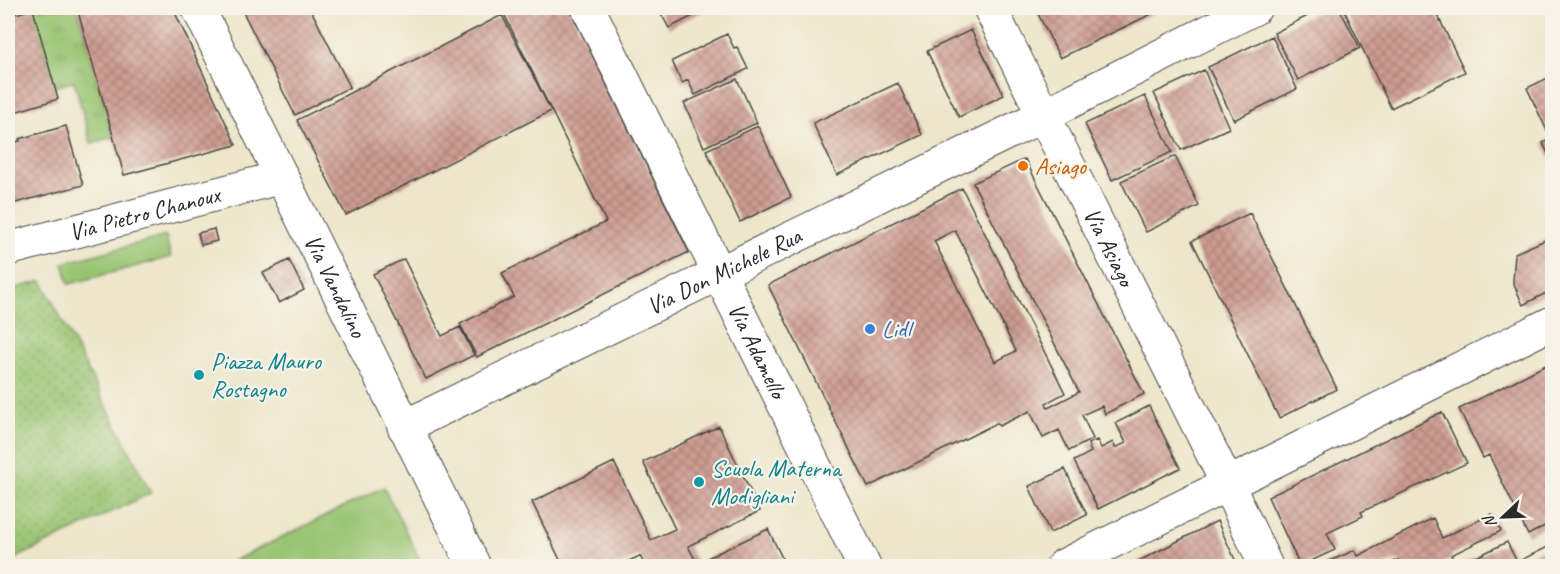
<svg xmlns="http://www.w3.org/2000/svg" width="1560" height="574" viewBox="0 0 1560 574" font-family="Caveat,sans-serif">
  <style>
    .grass { fill: url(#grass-tufts); stroke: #62784e; stroke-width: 1.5 }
    .park { fill: url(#park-dots); stroke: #62784e; stroke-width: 1.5 }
    .garden { fill: #99c472; stroke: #62784e; stroke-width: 1.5 }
    .building { fill: url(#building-cross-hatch); fill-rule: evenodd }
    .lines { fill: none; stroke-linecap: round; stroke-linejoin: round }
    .minor-casing { stroke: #484743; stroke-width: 35 }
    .minor { stroke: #fff; stroke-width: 33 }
    .food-dot { fill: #e8710a; stroke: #f7f3e8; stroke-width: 2 }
    .shop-dot { fill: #3f7fe0; stroke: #f7f3e8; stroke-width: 2 }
    .culture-dot { fill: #0f9aa8; stroke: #f7f3e8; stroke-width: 2 }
    .labels { text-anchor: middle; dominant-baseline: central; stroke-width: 4.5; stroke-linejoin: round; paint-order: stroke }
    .food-label { font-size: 24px; fill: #c56008; stroke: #f7f3e8; text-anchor: start }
    .street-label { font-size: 24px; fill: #2b2b2b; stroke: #f7f3e8 }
    .shop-label { font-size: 24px; fill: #366cbe; stroke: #f7f3e8; text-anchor: start }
    .culture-label { font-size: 24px; fill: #0d838f; stroke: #f7f3e8; text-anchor: start }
  </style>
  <defs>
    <pattern id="grass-tufts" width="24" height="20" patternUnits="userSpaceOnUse" patternTransform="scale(1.5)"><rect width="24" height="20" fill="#99c472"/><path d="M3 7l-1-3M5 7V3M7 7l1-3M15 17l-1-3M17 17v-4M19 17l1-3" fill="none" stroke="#7d9f5e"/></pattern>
    <pattern id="park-dots" width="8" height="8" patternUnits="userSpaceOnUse" patternTransform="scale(1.5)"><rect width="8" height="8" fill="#99c472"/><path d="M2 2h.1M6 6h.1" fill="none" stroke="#7d9f5e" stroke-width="1.8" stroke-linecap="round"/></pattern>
    <pattern id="building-cross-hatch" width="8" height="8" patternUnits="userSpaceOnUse" patternTransform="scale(1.5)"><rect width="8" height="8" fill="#cd9b91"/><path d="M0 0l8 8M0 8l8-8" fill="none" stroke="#a77f77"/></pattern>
  </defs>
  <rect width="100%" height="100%" fill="#f7f3e8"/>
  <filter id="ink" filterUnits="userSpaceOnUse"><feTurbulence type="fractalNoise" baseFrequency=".0167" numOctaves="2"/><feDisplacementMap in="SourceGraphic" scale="12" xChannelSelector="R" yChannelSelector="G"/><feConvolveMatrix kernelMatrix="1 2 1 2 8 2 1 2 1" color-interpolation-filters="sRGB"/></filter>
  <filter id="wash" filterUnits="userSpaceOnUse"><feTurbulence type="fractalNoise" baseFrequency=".008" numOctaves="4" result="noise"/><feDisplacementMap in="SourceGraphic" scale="24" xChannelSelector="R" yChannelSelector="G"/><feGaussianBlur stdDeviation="1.35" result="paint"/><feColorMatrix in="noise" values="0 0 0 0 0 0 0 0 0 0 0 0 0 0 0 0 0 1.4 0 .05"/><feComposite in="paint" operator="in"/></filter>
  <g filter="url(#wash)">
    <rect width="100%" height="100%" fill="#ede6ca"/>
    <path class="grass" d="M32,8h45l36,129 -22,6 -17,-62 -19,6z"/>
    <path class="park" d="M42,281l109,212 -143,69v-272z"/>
    <path class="garden" d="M166,236l5,21 -102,27 -6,-21z
      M384,487l39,79h-200z"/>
    <g id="blocks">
      <path class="building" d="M77,8h96l63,137 -112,30z
        M241,8h69l40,79 -55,28z
        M513,8h56l120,244 -212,105 -17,-33 54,-27 -12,-24 104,-51 -103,-210z
        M658,8h51l-40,20z
        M1035,8h129l-104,50z
        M1323,8h16l21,40 -62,32 -24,-47z
        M1343,8h91l31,64 -74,36z
        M33,9l25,90 -50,15v-98z
        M502,15l49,96 -205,104 -49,-95z
        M971,30l33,65 -45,22 -32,-66z
        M727,34l7,14 3,-1 11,22 -53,26 -7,-15 -6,3 -10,-22z
        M1272,36l25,53 -63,31 -26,-53z
        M1204,70l25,58 -48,22 -27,-57z
        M1552,76v58l-3,1 -22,-47z
        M737,79l20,44 -53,24 -20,-44z
        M898,83l24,52 -85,40 -24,-52z
        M1145,96l27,56 -60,28 -27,-56z
        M66,126l17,59 -75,20v-61l12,-3 -1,-2z
        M758,126l33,71 -51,25 -34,-72z
        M1552,138v24l-9,-19z
        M1175,156l24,50 -53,26 -25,-51z
        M1025,159l119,235 -39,20 -3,-8 -20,9 11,24 -24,12 -10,-21 -16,8 -13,-27 -31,15 -2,-3 -129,64 -100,-202 194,-97 103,205 -19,10 2,5 31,-16 -106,-209zM955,230l61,121 -21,11 -61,-121z
        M1250,213l87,176 -58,29 -87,-177z
        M214,229l3,12 -16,4 -3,-12z
        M1550,238l2,7v45l-29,15 -10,-23 2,-29z
        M404,259l38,77 18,-9 14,28 -48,24 -53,-105z
        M289,260l15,30 -25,13 -16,-30z
        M1552,362v160l-24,13 -39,-80 -6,3 -24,-49z
        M1149,406l31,62 -82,41 -24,-48 17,-9 -3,-8 9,-4 4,8 12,-6 2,6 11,-5 -10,-20z
        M1442,412l25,51 -106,49 2,4 -36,17 8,17 -35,16 -32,-69z
        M719,426l41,85 -72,35 9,17 71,-34 18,37h-141l-5,-10 -23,10h-54l-31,-64 82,-40 37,78 24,-11 -32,-67z
        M1065,469l22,46 -37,18 -21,-47z
        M1492,514l9,17 -50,24 2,4 -16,7h-35l-4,-6 -14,6h-65l36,-16 3,6 75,-38 9,20z
        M1217,521l21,45h-109z
        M1507,542l10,20 35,-17v21h-94z"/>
    </g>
  </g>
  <g filter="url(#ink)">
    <use href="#blocks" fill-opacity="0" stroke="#484743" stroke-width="1.5"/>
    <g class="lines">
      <g class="minor-casing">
        <g id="minor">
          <path id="s1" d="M198,8l276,558"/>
          <path id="s2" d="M588,8l276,558"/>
          <path id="s3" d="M990,8l238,477 38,81"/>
          <path id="s4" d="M8,249l274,-72"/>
          <path id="s5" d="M404,427l640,-312 211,-107"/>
          <path d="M1063,566l489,-243"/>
        </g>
      </g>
      <use href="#minor" class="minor"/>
    </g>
  </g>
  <circle class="food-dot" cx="1023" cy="166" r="6"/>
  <circle class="shop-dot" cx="870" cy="329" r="6"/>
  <g class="culture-dot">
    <circle cx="199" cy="375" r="6"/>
    <circle cx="699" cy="482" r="6"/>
  </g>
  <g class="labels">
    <g class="food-label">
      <text x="1035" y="166">Asiago</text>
    </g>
    <g class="street-label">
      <text stroke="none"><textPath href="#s4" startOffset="141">Via Pietro Chanoux</textPath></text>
      <text stroke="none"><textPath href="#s3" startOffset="267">Via Asiago</textPath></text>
      <text stroke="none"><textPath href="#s5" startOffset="356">Via Don Michele Rua</textPath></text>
      <text stroke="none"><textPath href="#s1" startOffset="310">Via Vandalino</textPath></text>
      <text stroke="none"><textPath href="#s2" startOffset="382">Via Adamello</textPath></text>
    </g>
    <g class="shop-label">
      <text x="882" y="329">Lidl</text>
    </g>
    <g class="culture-label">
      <text x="211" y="361">Piazza Mauro<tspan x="211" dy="28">Rostagno</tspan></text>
      <text x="711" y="468">Scuola Materna<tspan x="711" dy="28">Modigliani</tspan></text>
    </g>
  </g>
  <rect width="1560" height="574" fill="none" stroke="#f7f3e8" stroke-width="30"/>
  <g transform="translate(1503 517) rotate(247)" stroke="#f7f3e8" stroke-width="4.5" paint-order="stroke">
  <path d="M0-4.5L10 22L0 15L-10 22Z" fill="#2b2b2b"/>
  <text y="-9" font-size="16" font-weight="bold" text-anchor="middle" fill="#2b2b2b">N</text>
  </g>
</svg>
